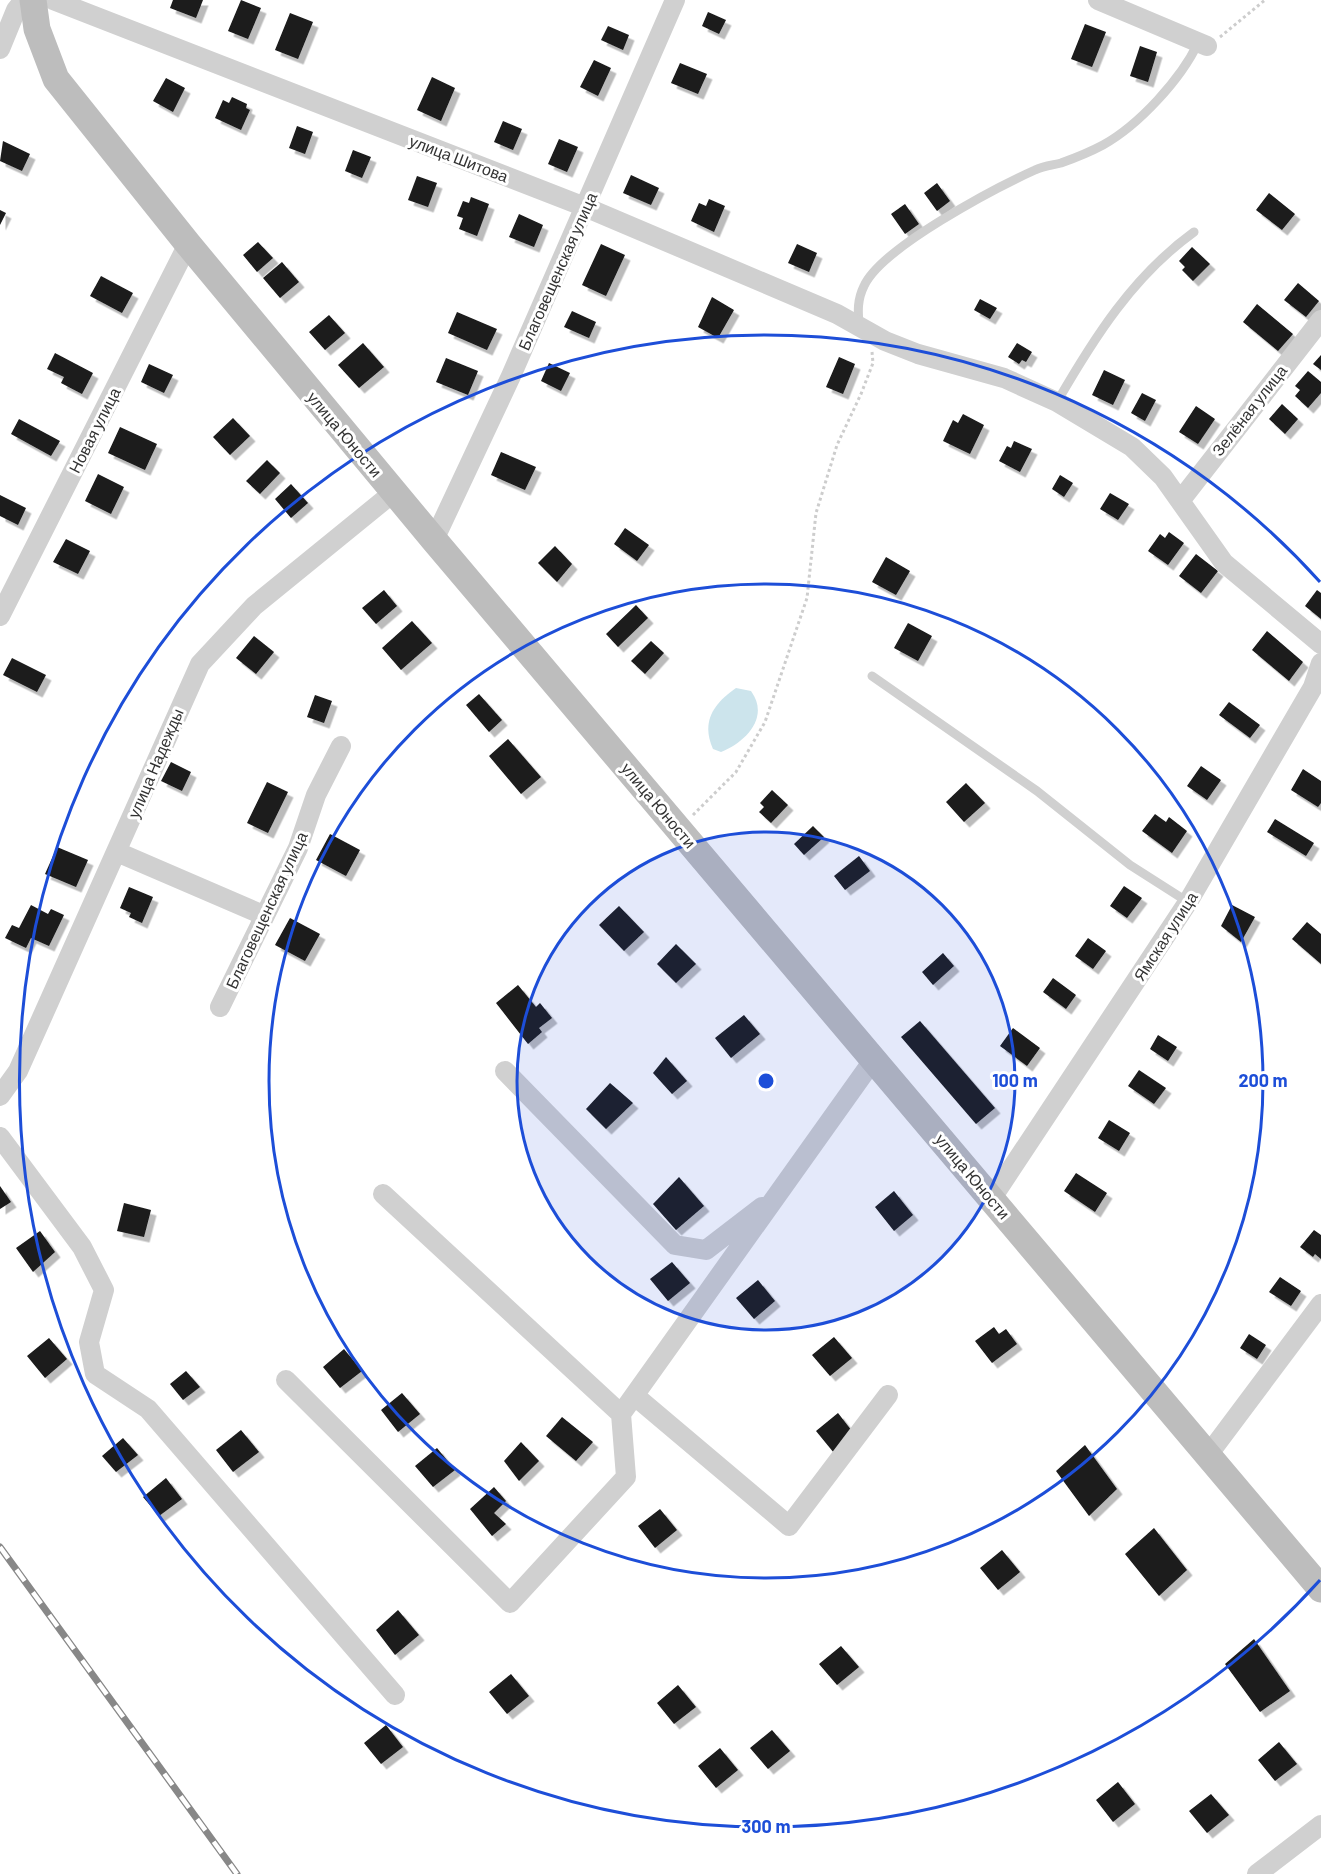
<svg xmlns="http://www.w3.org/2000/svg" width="1321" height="1874" viewBox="0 0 1321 1874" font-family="Barlow,sans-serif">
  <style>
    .water { fill: #cce4ec }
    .building { fill: #1a1a1a; filter: url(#shadow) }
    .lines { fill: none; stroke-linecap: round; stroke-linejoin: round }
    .path { stroke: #cdcdcd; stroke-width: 3; stroke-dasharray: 3 3; stroke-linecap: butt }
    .lane { stroke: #d0d0d0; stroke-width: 9 }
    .street { stroke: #d0d0d0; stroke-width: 20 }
    .secondary { stroke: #bdbdbd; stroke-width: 27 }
    .rail-casing { stroke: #888; stroke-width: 7 }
    .rail { stroke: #fff; stroke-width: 4.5; stroke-dasharray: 14; stroke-linecap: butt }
    .ring { fill: none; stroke: #1d4ed8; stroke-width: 3 }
    .labels { text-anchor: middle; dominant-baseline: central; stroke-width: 6; stroke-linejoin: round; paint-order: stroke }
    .street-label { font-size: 16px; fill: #333; stroke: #fff }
    .centre { fill: #1d4ed8; stroke: #fff; stroke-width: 3 }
    .ring-label { font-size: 18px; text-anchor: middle; font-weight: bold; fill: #1d4ed8; stroke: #fff; stroke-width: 6; stroke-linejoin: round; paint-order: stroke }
  </style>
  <defs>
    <filter id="shadow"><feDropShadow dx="5.5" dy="5.5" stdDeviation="0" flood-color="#0004"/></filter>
  </defs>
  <rect width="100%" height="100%" fill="#fff"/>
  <path class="water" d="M736,688l15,3c19,26 -5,51 -30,61l-8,-3c-12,-27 0,-45 23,-61z"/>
  <path class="building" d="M173,0h30l-7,18 -26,-10z
    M241,0l20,8 -13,31 -20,-8z
    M708,12l18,8 -7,14 -17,-8z
    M290,13l23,9 -15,37 -23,-9z
    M1085,24l21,8 -14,35 -21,-8z
    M608,26l21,9 -6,15 -22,-10z
    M1140,46l17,6 -9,30 -18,-6z
    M594,60l17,8 -13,28 -18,-9z
    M680,63l27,11 -9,20 -27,-11z
    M432,77l23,11 -14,33 -24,-11z
    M166,78l19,10 -12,24 -20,-11z
    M232,97l15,7 -1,4 4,2 -9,20 -26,-12 8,-18 6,3z
    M503,121l19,8 -9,21 -19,-8z
    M297,126l16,6 -8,22 -16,-6z
    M559,139l19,8 -11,25 -19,-8z
    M3,141l27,13 -8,17 -22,-10z
    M353,150l18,7 -9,21 -17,-7z
    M631,175l28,13 -8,17 -28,-12z
    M417,176l20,7 -9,24 -20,-7z
    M937,183l13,18 -13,10 -13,-18z
    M1269,193l26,21 -13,16 -26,-20z
    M471,197l18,7 -12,32 -18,-7 4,-11 -6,-2 6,-15 6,2z
    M709,199l16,7 -11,26 -23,-11 8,-18 7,3z
    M905,204l14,20 -14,10 -14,-20z
    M0,210l6,3 -6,12z
    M519,214l24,11 -9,22 -25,-10z
    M258,242l15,16 -16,14 -14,-17z
    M601,244l24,11 -19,41 -24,-11z
    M797,244l20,9 -8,19 -21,-9z
    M1192,247l18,17 -17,17 -11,-11 3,-3 -6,-6z
    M282,262l17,20 -19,16 -17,-20z
    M101,276l32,17 -11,20 -32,-17z
    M1298,283l21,18 -13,16 -22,-17z
    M712,297l22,13 -16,28 -20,-11z
    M980,299l17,9 -7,11 -16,-9z
    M1257,304l36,30 -15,17 -35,-29z
    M572,311l24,11 -7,16 -25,-11z
    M457,312l40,17 -10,21 -39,-17z
    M329,315l16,18 -20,17 -16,-18z
    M363,343l21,24 -25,21 -21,-23z
    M1017,343l15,9 -6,10 -4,-2 -3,4 -11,-7z
    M55,353l38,20 -11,21 -21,-11 3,-6 -17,-8z
    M1321,355v15l-8,-6z
    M839,357l16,7 -12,30 -17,-7z
    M446,358l32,13 -10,24 -32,-13z
    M549,363l21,10 -9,18 -20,-10z
    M149,364l24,11 -9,18 -23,-11z
    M1104,370l21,10 -12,25 -21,-10z
    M1308,371l13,11v11l-13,15 -13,-12 5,-6 -5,-4z
    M1142,393l14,7 -11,21 -14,-8z
    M1282,404l16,15 -13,15 -16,-15z
    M1196,406l19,13 -17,25 -19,-12z
    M963,414l21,11 -14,29 -27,-13 10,-21 5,3z
    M233,418l17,18 -20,19 -17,-18z
    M19,419l41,22 -9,15 -40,-22z
    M120,427l37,17 -12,26 -37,-17z
    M1014,441l18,8 -12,23 -21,-11 8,-15 4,2z
    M501,452l35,15 -11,23 -34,-15z
    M267,460l13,13 -20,21 -14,-13z
    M98,474l26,13 -13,27 -26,-13z
    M1060,475l13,8 -9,14 -12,-8z
    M291,484l17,19 -17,15 -16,-19z
    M1110,493l19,11 -11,16 -18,-11z
    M0,495l26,13 -8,17 -18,-9z
    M625,528l24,17 -12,16 -23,-17z
    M1169,532l15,11 -16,22 -20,-14 12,-17 5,4z
    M66,539l24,12 -12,23 -25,-12z
    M555,546l17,18 -15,18 -19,-19z
    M1196,554l22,17 -17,22 -22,-17z
    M886,557l24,14 -14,24 -24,-13z
    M384,590l13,16 -21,18 -14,-16z
    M1317,590l4,3v26l-16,-13z
    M636,605l12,13 -30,29 -12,-13z
    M412,621l20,22 -31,27 -19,-22z
    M908,623l24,13 -14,25 -24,-13z
    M1267,631l36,31 -14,19 -37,-31z
    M254,636l20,16 -18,22 -20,-16z
    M651,641l13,12 -19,21 -14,-13z
    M12,658l34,17 -9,17 -34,-17z
    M479,694l23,26 -13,12 -23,-27z
    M315,695l17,6 -8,22 -17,-6z
    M1229,702l31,23 -10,13 -31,-23z
    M508,739l33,38 -20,17 -32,-38z
    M171,762l20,10 -9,19 -21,-10z
    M1201,766l20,14 -14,20 -20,-14z
    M1303,769l18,12v22l-3,4 -27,-17z
    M267,782l21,10 -20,41 -21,-10z
    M966,783l19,20 -21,19 -18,-20z
    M772,790l16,15 -17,18 -12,-11 5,-5 -4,-4z
    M1155,814l11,8 3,-5 18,14 -15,22 -30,-22z
    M1275,819l39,24 -8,13 -39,-24z
    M813,826l11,11 -20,18 -10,-11z
    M330,834l30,16 -14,26 -30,-16z
    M57,847l31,13 -12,27 -31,-13z
    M859,856l11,15 -25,19 -11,-14z
    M1124,886l18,12 -15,20 -17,-12z
    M129,887l24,10 -11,26 -13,-6 2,-4 -11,-5z
    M31,905l17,9 3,-5 13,6 -15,31 -18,-8 -5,10 -21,-10 7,-13 7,3z
    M1232,905l23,12 -14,25 -20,-16z
    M619,906l25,26 -20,19 -25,-26z
    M290,918l30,16 -15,27 -30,-16z
    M1307,922l14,12v30l-29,-25z
    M1088,938l18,13 -13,18 -18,-13z
    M676,944l20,20 -20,19 -19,-19z
    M943,953l11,13 -21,19 -11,-13z
    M1053,978l23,17 -10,14 -23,-17z
    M518,985l18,22 4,-4 12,15 -13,10 3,4 -14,12 -32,-41z
    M744,1015l16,19 -29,24 -16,-20z
    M920,1021l75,87 -19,16 -75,-87z
    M1013,1028l27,20 -13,18 -27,-20z
    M1158,1035l19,12 -9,14 -18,-12z
    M666,1057l21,24 -15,13 -19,-21z
    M1139,1070l27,18 -12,16 -26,-18z
    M610,1083l23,20 -27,26 -20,-20z
    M1109,1120l21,13 -11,18 -21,-13z
    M1076,1173l31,20 -12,19 -31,-21z
    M679,1177l25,29 -28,24 -23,-26z
    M0,1186l11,16 -11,7z
    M894,1191l19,24 -19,16 -19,-24z
    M124,1203l27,7 -7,27 -27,-6z
    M1314,1230l7,5v24l-6,-5 -2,3 -13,-10z
    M40,1231l15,21 -22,20 -17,-24z
    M672,1262l18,21 -22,18 -18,-22z
    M1280,1277l21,14 -10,15 -22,-14z
    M758,1280l17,21 -21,18 -18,-21z
    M994,1327l5,7 7,-5 11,15 -25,19 -17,-22z
    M1249,1334l17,11 -9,14 -17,-11z
    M834,1337l18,21 -22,18 -18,-21z
    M49,1338l18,21 -22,19 -18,-22z
    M344,1349l18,22 -22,17 -17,-21z
    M186,1371l14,16 -17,13 -13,-16z
    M402,1393l18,21 -22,18 -17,-22z
    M838,1413l17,22 -21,18 -18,-22z
    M562,1417l31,25 -17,19 -30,-25z
    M241,1430l18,22 -26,20 -17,-22z
    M123,1438l15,17 -22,17 -14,-16z
    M521,1442l18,19 -20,20 -15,-20z
    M1085,1445l32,44 -28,27 -33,-45z
    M437,1448l18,22 -22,17 -18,-21z
    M166,1478l16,21 -23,17 -16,-19z
    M494,1487l12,14 -12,12 12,11 -14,12 -22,-27z
    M660,1509l17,21 -22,18 -17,-22z
    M1154,1528l33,42 -28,26 -34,-42z
    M1002,1550l18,22 -22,18 -18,-22z
    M398,1610l21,25 -24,20 -19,-25z
    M1254,1639l36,52 -30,21 -35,-48z
    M841,1646l18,21 -22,18 -18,-21z
    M511,1674l18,22 -22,18 -18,-22z
    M678,1685l18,22 -22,17 -17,-21z
    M386,1725l17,22 -22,17 -17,-21z
    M772,1730l18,21 -22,18 -18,-21z
    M1279,1742l18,22 -22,17 -17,-21z
    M720,1748l18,22 -22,18 -18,-22z
    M1118,1782l17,22 -22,18 -17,-22z
    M1211,1794l18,21 -22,18 -18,-22z"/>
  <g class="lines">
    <path class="path" d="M1220,37l45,-37
      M693,815l43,-43 29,-50 42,-124 9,-85 21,-68 24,-51 12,-31 -1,-11"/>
    <path class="lane" d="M859,326c-1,-14 -2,-26 5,-40 17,-38 131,-98 171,-116 8,-4 18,-5 26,-7 14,-5 29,-11 42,-18 36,-20 78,-66 95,-102
      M1057,402c37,-64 76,-126 137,-170
      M872,676l165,115 93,74 58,37"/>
    <path class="street" d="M53,0l532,207 252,107 48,27 33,13 86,24 53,24 75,45 31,30 61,86 97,81
      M1098,0l109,46
      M0,49l16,-39 8,-10
      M1180,501l141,-181
      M434,540l77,-164 164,-376
      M0,616l188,-372
      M117,852l146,63
      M220,1007l78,-159 18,-53 25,-49
      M505,1071l170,174 31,5 56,-43
      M0,1096l18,-25 182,-407 54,-58 140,-114
      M0,1137l82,110 22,43 -15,52 6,32 53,35 247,286
      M383,1194l238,220
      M992,1198l196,-296 125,-215 8,-24
      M286,1380l224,223 116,-126 -5,-63 253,-355
      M635,1396l154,130 99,-131
      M1208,1455l113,-151
      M1257,1874l64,-49"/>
    <path class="secondary" d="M33,0l4,29 19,50 132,165 246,296 887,1049"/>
    <g class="rail-casing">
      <path id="rail" d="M0,1547l237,327"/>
    </g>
    <use href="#rail" class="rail"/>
  </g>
  <circle cx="766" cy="1081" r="249" fill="#1d4ed8" fill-opacity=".12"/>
  <g class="ring">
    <circle cx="766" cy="1081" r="249"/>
    <circle cx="766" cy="1081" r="497"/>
    <path d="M1320 1580A746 746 0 1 1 1320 582"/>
  </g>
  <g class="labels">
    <g class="street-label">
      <text transform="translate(459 158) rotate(21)">улица Шитова</text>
      <text transform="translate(557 271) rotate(-66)">Благовещенская улица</text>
      <text transform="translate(1249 410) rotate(-52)">Зелёная улица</text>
      <text transform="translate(94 430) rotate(-63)">Новая улица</text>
      <text transform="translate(345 434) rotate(50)">улица Юности</text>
      <text transform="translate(155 763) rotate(-67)">улица Надежды</text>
      <text transform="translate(659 805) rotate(50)">улица Юности</text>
      <text transform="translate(266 910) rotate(-65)">Благовещенская улица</text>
      <text transform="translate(1165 936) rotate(-57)">Ямская улица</text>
      <text transform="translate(973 1176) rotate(50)">улица Юности</text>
    </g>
  </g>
  <circle cx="766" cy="1081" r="9" class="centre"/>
  <g class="ring-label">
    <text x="1015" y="1087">100 m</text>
    <text x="1263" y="1087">200 m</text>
    <text x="766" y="1833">300 m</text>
  </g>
</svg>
